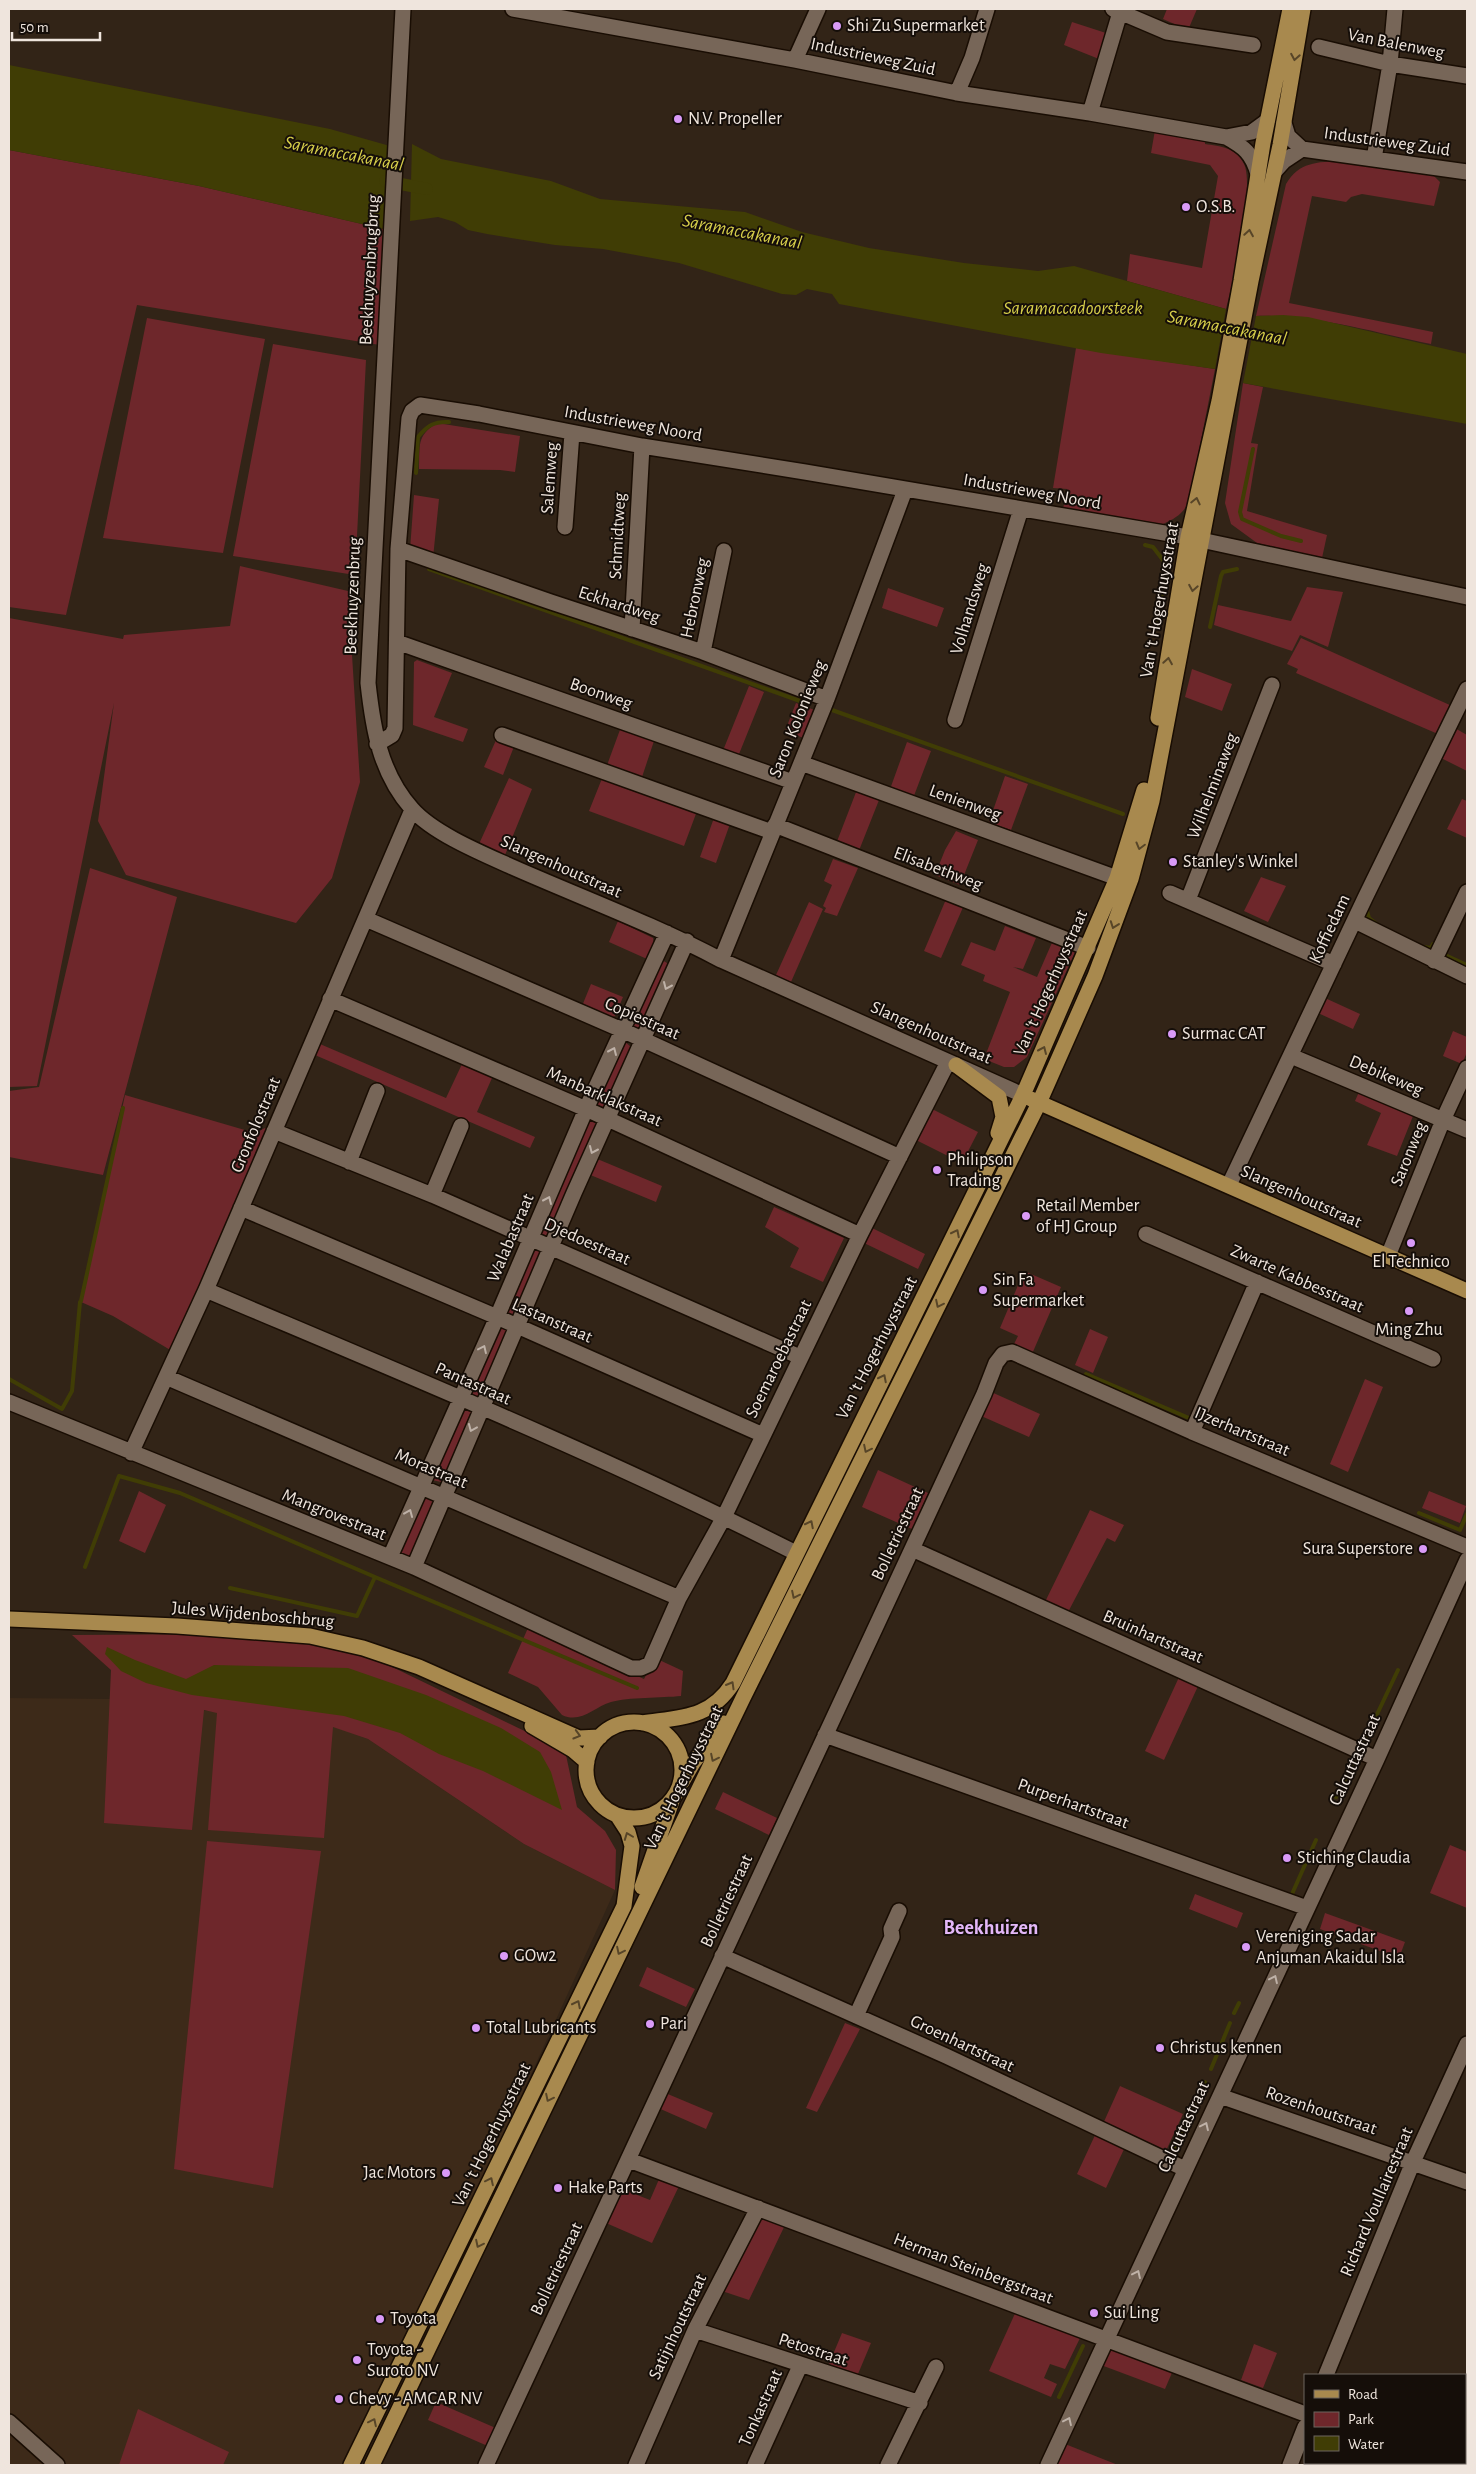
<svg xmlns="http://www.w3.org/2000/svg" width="1476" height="2474" viewBox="0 0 1476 2474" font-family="'Alegreya Sans',sans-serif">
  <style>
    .built { fill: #3d2a19 }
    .green { fill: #6e272b }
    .water { fill: #403d05 }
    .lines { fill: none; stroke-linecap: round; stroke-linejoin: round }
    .stream { stroke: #403d05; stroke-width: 4 }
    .canal { stroke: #403d05; stroke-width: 12 }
    .minor-casing { stroke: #190d03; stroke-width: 18 }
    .major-casing { stroke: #190d03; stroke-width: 18 }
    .minor { stroke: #776658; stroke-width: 15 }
    .major { stroke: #a8894e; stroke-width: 15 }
    .oneway { stroke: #574528 }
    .oneway2 { stroke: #bfb2a8 }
    .poi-dot { fill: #d99af7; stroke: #150e09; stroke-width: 2 }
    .labels { text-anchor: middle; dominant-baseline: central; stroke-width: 4; stroke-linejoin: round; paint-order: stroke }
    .poi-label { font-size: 18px; fill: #efe5dd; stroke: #150e09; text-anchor: start }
    .street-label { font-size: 18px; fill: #efe5dd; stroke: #150e09 }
    .water-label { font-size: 19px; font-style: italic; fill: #d6ce4a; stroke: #150e09 }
    .quarter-label { font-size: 20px; font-weight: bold; fill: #e3b7f8; stroke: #150e09 }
  </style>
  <rect width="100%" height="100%" fill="#322417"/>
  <path class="built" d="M9,1698l101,1 223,27 35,13 156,105 91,46 -190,417 -79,158h-337z"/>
  <path class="green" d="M1167,9h30l-9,21 -25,-11z
    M1072,22l34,11 -7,26 -35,-14z
    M1155,130l50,9v5c15,2 32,4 39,20 11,22 -11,118 -18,145l-99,-28 3,-27 72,14 16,-92 -8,-11 -59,-12z
    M9,150l190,36 197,46 -4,115 -255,-42 -71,310 -57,-8z
    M1341,161l92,14 7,7 -6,24 -72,-12 -11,3 -5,5 -34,-6 -23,107 144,29 -2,12c-58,-12 -116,-30 -175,-28l30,-132c13,-22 31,-22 55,-23z
    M147,318l118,21 -42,214 -120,-15z
    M273,344l93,16 -11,215 -122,-19z
    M1076,348l139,21 -26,132c-6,13 -13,17 -26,23l-100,-15 4,-20 -14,-1z
    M1243,383l20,4 -12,56 7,1 -11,67 80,24 -5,23 -65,-15 -26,-19 -6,-21z
    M437,423l83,13 -5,36 -15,-2 -81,-1c1,-23 -3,-33 18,-46z
    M414,495l25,4 -6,59 -23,-8z
    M240,566l108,25 12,191 -28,96 -36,45 -170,-48 -28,-54 16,-118 -77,383 -28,1v-469l114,21 1,-4 106,-9z
    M1307,587l36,5 -15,55 -28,-12 -8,16 -78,-26 4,-20 73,16z
    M888,588l56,20 -7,19 -55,-19z
    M1301,638l151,68 -14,28 -142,-61 2,-4 -11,-5z
    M417,660l35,13 -18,44 34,12 -5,13 -50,-17 1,-63z
    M1192,669l40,15 -10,27 -37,-14z
    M749,686l15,6 -27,67 -15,-6z
    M796,703l21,8 -11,28 -21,-8z
    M621,727l34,11 -14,42 -35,-12z
    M1453,727l14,8v36l-28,-14z
    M497,738l18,6 -12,31 -19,-8z
    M907,742l24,9 -19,50 -23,-9z
    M603,776l94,35 -13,35 -95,-35z
    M1005,776l23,8 -17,46 -22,-8z
    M509,778l23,11 -27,66 -26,-11z
    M858,787l23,8 -23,58 -22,-9z
    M1462,799l5,2v37l-20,-9z
    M715,815l16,6 -15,42 -16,-6z
    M956,831l22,9 -18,45 -25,-10 10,-25z
    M833,859l25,9 -21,48 -13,-4 2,-4 -3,-2 9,-21 -8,-4z
    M90,868l87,29 -74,278 -94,-18v-66l30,-4z
    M1261,877l25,9 -18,36 -24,-11z
    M947,897l17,8 -23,53 -17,-7z
    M809,902l14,7 -32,73 -15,-7z
    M618,921l35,17 1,7 -7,14 -38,-17z
    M1005,926l31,12 -13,31 -10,-2 24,10 17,-39 22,12 -49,107 -13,10h-10l-20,-8 26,-67 -27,-11 2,-6 -24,-10 10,-23 24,9z
    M662,960l5,3v4l-28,65 -11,-7z
    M591,984l32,13 -8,19 -6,2 -27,-12z
    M1325,998l35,16 -7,15 -35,-16z
    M1453,1031l14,6v15l-5,12 -19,-8z
    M313,1041l133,57 16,-34 30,14 -15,34 58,25 -5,11 -222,-96z
    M624,1041l7,6 -28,61 -3,3 -7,-3z
    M1359,1092l54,24 -16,40 -30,-11 14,-32 -26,-12z
    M125,1095l130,38 16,-8 -99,226 -59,-35 -32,-14z
    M930,1108l48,24 -16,31 -48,-24z
    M589,1120l6,2 1,6 -48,110 -7,-2 -2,-3z
    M595,1158l67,28 -6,16 -68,-28z
    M774,1207l70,31 -21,44 -33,-15 9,-19 -34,-21z
    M870,1227l55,27 -7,15 -56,-27z
    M533,1248l9,1 -29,68 -9,-3z
    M1024,1271l37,16 -29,67 -19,-8 5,-10 -18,-8z
    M499,1326l8,1 1,4 -27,64 -6,3 -7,-3z
    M1090,1329l18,8 -15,36 -18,-8z
    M1365,1379l18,8 -35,85 -18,-8z
    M989,1391l51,23 -11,23 -50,-22z
    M462,1406l10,3 -28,69 -3,4 -9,-2z
    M878,1470l50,23 -16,36 -50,-22z
    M139,1491l27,14 -21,48 -26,-12z
    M1429,1491l37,15 -6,17 -38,-15z
    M425,1496l7,4v9l-22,51 -14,-6z
    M1090,1510l34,15 -9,17 -8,-4 -40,76 -23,-10z
    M528,1628l116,51 11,-21 28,13 -2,25c-19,2 -53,1 -70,6 -17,5 -30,22 -49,13l-24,-28 -30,-14z
    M217,1634l94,9 71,19 157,76 27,17 11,52 28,24 11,19 -1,40 -91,-46 -156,-105 -35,-12 -9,111 -116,-8 9,-117 -13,-3 -12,120 -88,-7 7,-153 -39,-35z
    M1180,1675l19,9 -35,76 -19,-9z
    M723,1792l54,26 -8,17 -54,-26z
    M207,1841l114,10 -48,337 -99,-19z
    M1450,1845l17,7v56l-37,-15z
    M1195,1894l48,19 -6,15 -48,-19z
    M1325,1913l80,29 -6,16 -79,-29z
    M647,1967l48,22 -9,18 -47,-21z
    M845,2023l15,6 -43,83 -11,-4z
    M1120,2086l63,28 -19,41 -62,-29z
    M663,2092l50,21 -7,16 -50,-22z
    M1096,2133l29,14 -19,41 -29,-14z
    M660,2177l19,9 -27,57 -46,-20 16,-34 28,11z
    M757,2217l29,6 -37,77 -30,-10z
    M1017,2309l64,27 -16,33 -15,-5 -6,14 13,6 -6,13 -62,-26z
    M842,2333l29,10 -13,31 -29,-10z
    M1254,2344l23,9 -14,35 -22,-8z
    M1110,2347l64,21 -9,21 -64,-24z
    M436,2402l62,27 -8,18 -62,-27z
    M138,2409l91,43 -6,13h-104z
    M1065,2444l53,21h-63z"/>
  <path class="water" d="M9,65l321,64 60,17 6,86 -197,-46 -190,-36z
    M412,144l29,15 110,22 49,18 145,13 57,20 67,16 95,15 74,8 36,-5 152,43 -11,60 -114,-16 -262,-49 -7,-10 -25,-5 -11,6 -14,-1 -103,-31 -76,-14 -48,-4 -68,-11 -19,-4 -13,-8 -17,-5 -28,4z
    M1283,315l25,2 159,37v70l-224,-41 13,-67z
    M107,1647l28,13 51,19 28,-14 134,3 78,27 75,33 39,24 11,20 11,38 -79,-39 -44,-17 -39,-21 -56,-17 -152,-21 -46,-12 -25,-12 -16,-17z"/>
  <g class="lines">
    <path class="stream" d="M1253,449l-13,63 2,7 39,17 20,5
      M416,473l2,-36c9,-11 16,-16 31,-15
      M1145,545l8,2 13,17 -8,57
      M429,569l371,132
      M1210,627l11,-51 2,-4 14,-3
      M832,710l291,104
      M1367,911l2,7 9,7
      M1424,947l7,1 2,-4
      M1443,954l24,11
      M81,1301l42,-193
      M1086,1374l103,44
      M9,1379l53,30 10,-18 8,-89
      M1419,1513l41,17 7,-16
      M85,1567l34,-91 61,17 195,84 -18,39 -127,-28
      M375,1577l262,111
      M1362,1746l36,-76
      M1336,1797l20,-40
      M1292,1894l24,-54
      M1234,2013l5,-10
      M1211,2069l19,-46
      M1172,2153l33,-71
      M1059,2397l24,-51"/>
    <path class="canal" d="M385,181l42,8"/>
    <g class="minor-casing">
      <path id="minor" d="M403,9l-35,674c5,46 12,90 44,126 21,24 69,44 98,57 70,31 143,58 211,94l302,135
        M513,9l282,51 162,33 133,20 136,24c18,10 26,16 32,37
        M1113,9l54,23 86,13
        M1319,47l71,17 77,12
        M795,60l23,-51
        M957,93l15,-35 15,-49
        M1090,113l31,-104
        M1284,123l4,13 14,13 165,23
        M1226,137l26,-5 15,-11
        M1374,159l16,-95 5,-55
        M1275,171l9,-10 18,-12
        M565,527l7,-94
        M1201,540l266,57
        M398,549l153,53 152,50 124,47
        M632,629l10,-183
        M397,642l396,140
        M703,652l21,-101
        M955,720l66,-211
        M502,735l270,97
        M377,744l15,-9 3,-7 3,-179 11,-131 3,-7 8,-6 59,9 163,32 163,26 383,65
        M801,763l316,115
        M775,825l313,123
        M1170,893l164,71
        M1188,900l84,-215
        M366,919l256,111 278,127
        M1355,921l112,55
        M721,960l106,-261 78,-209
        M1434,961l33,-69
        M330,999l256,110 274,126
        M1291,1056l176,74
        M274,1131l158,64 368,162
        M349,1162l28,-71
        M1229,1185l136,-287 102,-209
        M432,1195l29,-69
        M241,1208l256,109 266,118
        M1146,1234l287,125
        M1388,1256l55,-136 24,-52
        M206,1290c198,84 398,166 590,263
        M166,1377l513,221
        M9,1402l405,165 217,101h10l9,-4 29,-66 45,-81 136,-282 88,-173
        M1192,1432l65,-150
        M131,1453l75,-163 206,-480
        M912,1549l465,210
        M390,1557l107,-240 89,-208 81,-176
        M414,1567l160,-374 113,-252
        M825,1735l482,173
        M722,1956l224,100 239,113
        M856,2016l36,-79 -1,-8 8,-18
        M1220,2096l247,86
        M629,2160l676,254
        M695,2330l225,73
        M1326,2375l87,-213 54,-118
        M9,2422l48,43
        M1435,2463l6,2
        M486,2465l426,-916 72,-155 12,-31 7,-9 9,-2 180,80 275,115
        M636,2465l59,-135 63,-122
        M755,2465l45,-99
        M888,2465l48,-98
        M1048,2465l329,-706 90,-199
        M1290,2465l15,-38"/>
    </g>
    <g class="major-casing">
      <path id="major" d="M1158,718l30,-181 31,-136 22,-120 22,-138 27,-134
        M956,1065l43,32 4,20 -5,16
        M1031,1099l436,192
        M9,1619l168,7 133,10 53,12 56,19 160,71 21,-1
        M586 1770a48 48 0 1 1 96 0a48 48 0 1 1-96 0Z
        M642,1723c39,-6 68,-4 91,-40l290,-588 94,-217 27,-88
        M532,1726l41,24 14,12
        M682,1782l11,-19 31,-40
        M642,1887l30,-86
        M351,2465l273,-559 8,-60 -4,-14 -11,-17
        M372,2465l371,-767 296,-595 56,-127 36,-97 21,-78 99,-520 29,-136 23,-136"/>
    </g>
    <use href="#minor" class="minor"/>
    <use href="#major" class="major"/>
  </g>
  <defs><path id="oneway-chevron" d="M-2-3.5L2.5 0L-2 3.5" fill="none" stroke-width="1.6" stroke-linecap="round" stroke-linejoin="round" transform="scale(1.25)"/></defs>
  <g class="oneway">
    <use href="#oneway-chevron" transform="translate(1295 57) rotate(100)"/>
    <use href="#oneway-chevron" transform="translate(1249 233) rotate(-81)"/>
    <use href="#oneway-chevron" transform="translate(1196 501) rotate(-77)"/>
    <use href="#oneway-chevron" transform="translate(1193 588) rotate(100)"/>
    <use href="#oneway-chevron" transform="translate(1168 661) rotate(-81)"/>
    <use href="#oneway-chevron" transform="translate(1140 846) rotate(105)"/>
    <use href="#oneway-chevron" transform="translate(1114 925) rotate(110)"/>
    <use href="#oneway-chevron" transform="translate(1043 1050) rotate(-66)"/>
    <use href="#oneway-chevron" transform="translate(956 1233) rotate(-63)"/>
    <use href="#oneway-chevron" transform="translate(939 1304) rotate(116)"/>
    <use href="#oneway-chevron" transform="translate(883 1378) rotate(-63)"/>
    <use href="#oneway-chevron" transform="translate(867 1449) rotate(116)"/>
    <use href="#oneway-chevron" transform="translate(810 1524) rotate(-63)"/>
    <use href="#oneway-chevron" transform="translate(795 1595) rotate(116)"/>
    <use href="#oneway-chevron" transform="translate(731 1685) rotate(-60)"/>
    <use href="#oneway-chevron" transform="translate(577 1735) rotate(16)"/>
    <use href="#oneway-chevron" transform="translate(714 1758) rotate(116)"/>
    <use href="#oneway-chevron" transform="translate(628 1836) rotate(-111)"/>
    <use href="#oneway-chevron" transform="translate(620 1951) rotate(116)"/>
    <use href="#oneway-chevron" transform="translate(577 2004) rotate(-63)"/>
    <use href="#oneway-chevron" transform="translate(549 2098) rotate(116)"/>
    <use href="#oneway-chevron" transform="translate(490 2181) rotate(-64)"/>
    <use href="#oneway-chevron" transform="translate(479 2244) rotate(116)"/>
    <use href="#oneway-chevron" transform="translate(373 2422) rotate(-64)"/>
  </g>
  <g class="oneway2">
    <use href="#oneway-chevron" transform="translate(667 986) rotate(114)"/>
    <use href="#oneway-chevron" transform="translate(613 1051) rotate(-66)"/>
    <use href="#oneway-chevron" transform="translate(593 1150) rotate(114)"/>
    <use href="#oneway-chevron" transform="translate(548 1200) rotate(-66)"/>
    <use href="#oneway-chevron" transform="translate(483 1349) rotate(-65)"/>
    <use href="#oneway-chevron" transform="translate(472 1428) rotate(113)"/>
    <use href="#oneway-chevron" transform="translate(409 1513) rotate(-67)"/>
    <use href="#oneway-chevron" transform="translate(1274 1979) rotate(-65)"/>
    <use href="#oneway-chevron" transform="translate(1205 2126) rotate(-65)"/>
    <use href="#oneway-chevron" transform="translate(1137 2274) rotate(-65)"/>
    <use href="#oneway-chevron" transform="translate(1068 2421) rotate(-65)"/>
  </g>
  <g class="poi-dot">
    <circle cx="837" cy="26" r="5"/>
    <circle cx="678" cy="119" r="5"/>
    <circle cx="1186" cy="207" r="5"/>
    <circle cx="1173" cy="862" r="5"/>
    <circle cx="1172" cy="1034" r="5"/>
    <circle cx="937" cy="1170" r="5"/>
    <circle cx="1026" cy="1216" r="5"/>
    <circle cx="1411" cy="1243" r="5"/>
    <circle cx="983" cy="1290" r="5"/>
    <circle cx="1409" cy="1311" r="5"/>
    <circle cx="1423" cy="1549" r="5"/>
    <circle cx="1287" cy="1858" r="5"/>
    <circle cx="1246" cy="1947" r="5"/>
    <circle cx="504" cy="1956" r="5"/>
    <circle cx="650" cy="2024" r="5"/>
    <circle cx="476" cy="2028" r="5"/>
    <circle cx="1160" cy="2048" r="5"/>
    <circle cx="446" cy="2173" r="5"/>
    <circle cx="558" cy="2188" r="5"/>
    <circle cx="1094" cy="2313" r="5"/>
    <circle cx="380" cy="2319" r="5"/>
    <circle cx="357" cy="2360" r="5"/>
    <circle cx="339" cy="2399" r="5"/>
  </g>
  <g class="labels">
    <g class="poi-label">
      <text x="847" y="26">Shi Zu Supermarket</text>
      <text x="688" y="119">N.V. Propeller</text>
      <text x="1196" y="207">O.S.B.</text>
      <text x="1183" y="862">Stanley's Winkel</text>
      <text x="1182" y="1034">Surmac CAT</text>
      <text x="947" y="1160">Philipson<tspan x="947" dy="21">Trading</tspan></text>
      <text x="1036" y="1206">Retail Member<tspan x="1036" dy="21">of HJ Group</tspan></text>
      <text x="1411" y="1262" text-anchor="middle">El Technico</text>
      <text x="993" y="1280">Sin Fa<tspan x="993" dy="21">Supermarket</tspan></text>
      <text x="1409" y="1330" text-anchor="middle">Ming Zhu</text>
      <text x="1413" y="1549" text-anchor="end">Sura Superstore</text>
      <text x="1297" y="1858">Stiching Claudia</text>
      <text x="1256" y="1937">Vereniging Sadar<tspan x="1256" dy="21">Anjuman Akaidul Isla</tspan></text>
      <text x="514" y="1956">GOw2</text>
      <text x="660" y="2024">Pari</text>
      <text x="486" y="2028">Total Lubricants</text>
      <text x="1170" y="2048">Christus kennen</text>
      <text x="436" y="2173" text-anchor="end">Jac Motors</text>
      <text x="568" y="2188">Hake Parts</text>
      <text x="1104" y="2313">Sui Ling</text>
      <text x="390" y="2319">Toyota</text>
      <text x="367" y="2350">Toyota -<tspan x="367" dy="21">Suroto NV</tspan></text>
      <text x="349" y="2399">Chevy - AMCAR NV</text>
    </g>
    <g class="street-label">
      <text transform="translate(1396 44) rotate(11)">Van Balenweg</text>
      <text transform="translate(873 57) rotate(12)">Industrieweg Zuid</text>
      <text transform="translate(1387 142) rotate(8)">Industrieweg Zuid</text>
      <text transform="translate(370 270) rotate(-87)">Beekhuyzenbrugbrug</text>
      <text transform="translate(633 424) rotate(10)">Industrieweg Noord</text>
      <text transform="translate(550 478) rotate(-86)">Salemweg</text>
      <text transform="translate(1032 492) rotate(10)">Industrieweg Noord</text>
      <text transform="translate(618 536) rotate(-87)">Schmidtweg</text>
      <text transform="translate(353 596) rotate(-88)">Beekhuyzenbrug</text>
      <text transform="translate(695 598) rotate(-78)">Hebronweg</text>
      <text transform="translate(1160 600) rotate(-80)">Van 't Hogerhuysstraat</text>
      <text transform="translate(619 605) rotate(18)">Eckhardweg</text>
      <text transform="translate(970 609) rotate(-73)">Volhandsweg</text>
      <text transform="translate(601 694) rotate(19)">Boonweg</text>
      <text transform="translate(798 719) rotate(-68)">Saron Kolonieweg</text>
      <text transform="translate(1213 786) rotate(-69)">Wilhelminaweg</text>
      <text transform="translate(965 803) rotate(20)">Lenienweg</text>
      <text transform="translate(561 867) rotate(24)">Slangenhoutstraat</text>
      <text transform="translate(938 869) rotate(21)">Elisabethweg</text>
      <text transform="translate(1330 929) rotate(-65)">Koffiedam</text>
      <text transform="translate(1051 983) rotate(-66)">Van 't Hogerhuysstraat</text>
      <text transform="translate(642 1019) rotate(24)">Copiestraat</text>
      <text transform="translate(931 1033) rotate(24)">Slangenhoutstraat</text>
      <text transform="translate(1386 1076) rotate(23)">Debikeweg</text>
      <text transform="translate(604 1097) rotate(24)">Manbarklakstraat</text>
      <text transform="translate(256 1125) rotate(-67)">Gronfolostraat</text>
      <text transform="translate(1409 1154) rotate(-68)">Saronweg</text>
      <text transform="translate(1301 1197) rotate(24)">Slangenhoutstraat</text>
      <text transform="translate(511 1238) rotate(-67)">Walabastraat</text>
      <text transform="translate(587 1242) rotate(24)">Djedoestraat</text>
      <text transform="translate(1297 1279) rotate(24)">Zwarte Kabbesstraat</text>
      <text transform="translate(552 1321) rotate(24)">Lastanstraat</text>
      <text transform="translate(877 1348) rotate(-63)">Van 't Hogerhuysstraat</text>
      <text transform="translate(779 1359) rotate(-64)">Soemaroebastraat</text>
      <text transform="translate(473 1384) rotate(24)">Pantastraat</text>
      <text transform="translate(1242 1432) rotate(23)">IJzerhartstraat</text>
      <text transform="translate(431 1469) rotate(23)">Morastraat</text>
      <text transform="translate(334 1515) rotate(22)">Mangrovestraat</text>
      <text transform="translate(898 1534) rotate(-65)">Bolletriestraat</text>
      <text transform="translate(253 1615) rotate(5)">Jules Wijdenboschbrug</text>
      <text transform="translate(1153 1637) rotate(24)">Bruinhartstraat</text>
      <text transform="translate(1355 1760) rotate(-65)">Calcuttastraat</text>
      <text transform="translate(684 1778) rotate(-64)">Van 't Hogerhuysstraat</text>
      <text transform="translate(1073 1804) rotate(20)">Purperhartstraat</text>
      <text transform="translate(727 1901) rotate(-65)">Bolletriestraat</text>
      <text transform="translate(962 2044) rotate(25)">Groenhartstraat</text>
      <text transform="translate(1321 2111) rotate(19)">Rozenhoutstraat</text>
      <text transform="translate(1184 2127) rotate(-65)">Calcuttastraat</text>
      <text transform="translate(492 2135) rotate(-64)">Van 't Hogerhuysstraat</text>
      <text transform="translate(1377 2202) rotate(-67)">Richard Voullairestraat</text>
      <text transform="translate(557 2269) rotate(-65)">Bolletriestraat</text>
      <text transform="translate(973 2269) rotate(21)">Herman Steinbergstraat</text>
      <text transform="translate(678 2327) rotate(-65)">Satijnhoutstraat</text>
      <text transform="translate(813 2350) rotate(18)">Petostraat</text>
      <text transform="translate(761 2408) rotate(-66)">Tonkastraat</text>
    </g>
    <g class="water-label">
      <text transform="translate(344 154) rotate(11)">Saramaccakanaal</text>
      <text transform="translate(742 232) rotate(11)">Saramaccakanaal</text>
      <text x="1073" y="308">Saramaccadoorsteek</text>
      <text transform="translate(1227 328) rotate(11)">Saramaccakanaal</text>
    </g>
    <g class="quarter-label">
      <text x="991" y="1928">Beekhuizen</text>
    </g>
  </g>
  <rect width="1476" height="2474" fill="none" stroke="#efe5dd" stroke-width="20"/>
  <rect x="1304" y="2374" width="162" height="90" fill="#150e09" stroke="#6c645e"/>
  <rect x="1314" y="2390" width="25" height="8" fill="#a8894e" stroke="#6c645e"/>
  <text x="1348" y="2399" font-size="15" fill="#efe5dd">Road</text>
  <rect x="1314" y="2412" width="25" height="15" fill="#6e272b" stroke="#6c645e"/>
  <text x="1348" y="2424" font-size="15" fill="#efe5dd">Park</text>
  <rect x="1314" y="2436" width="25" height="15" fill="#403d05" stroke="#6c645e"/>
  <text x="1348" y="2449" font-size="15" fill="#efe5dd">Water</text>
  <path d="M12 32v8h88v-8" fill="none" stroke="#efe5dd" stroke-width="2.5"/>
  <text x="20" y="32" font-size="15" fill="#efe5dd" stroke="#150e09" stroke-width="4" paint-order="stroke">50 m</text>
</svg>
